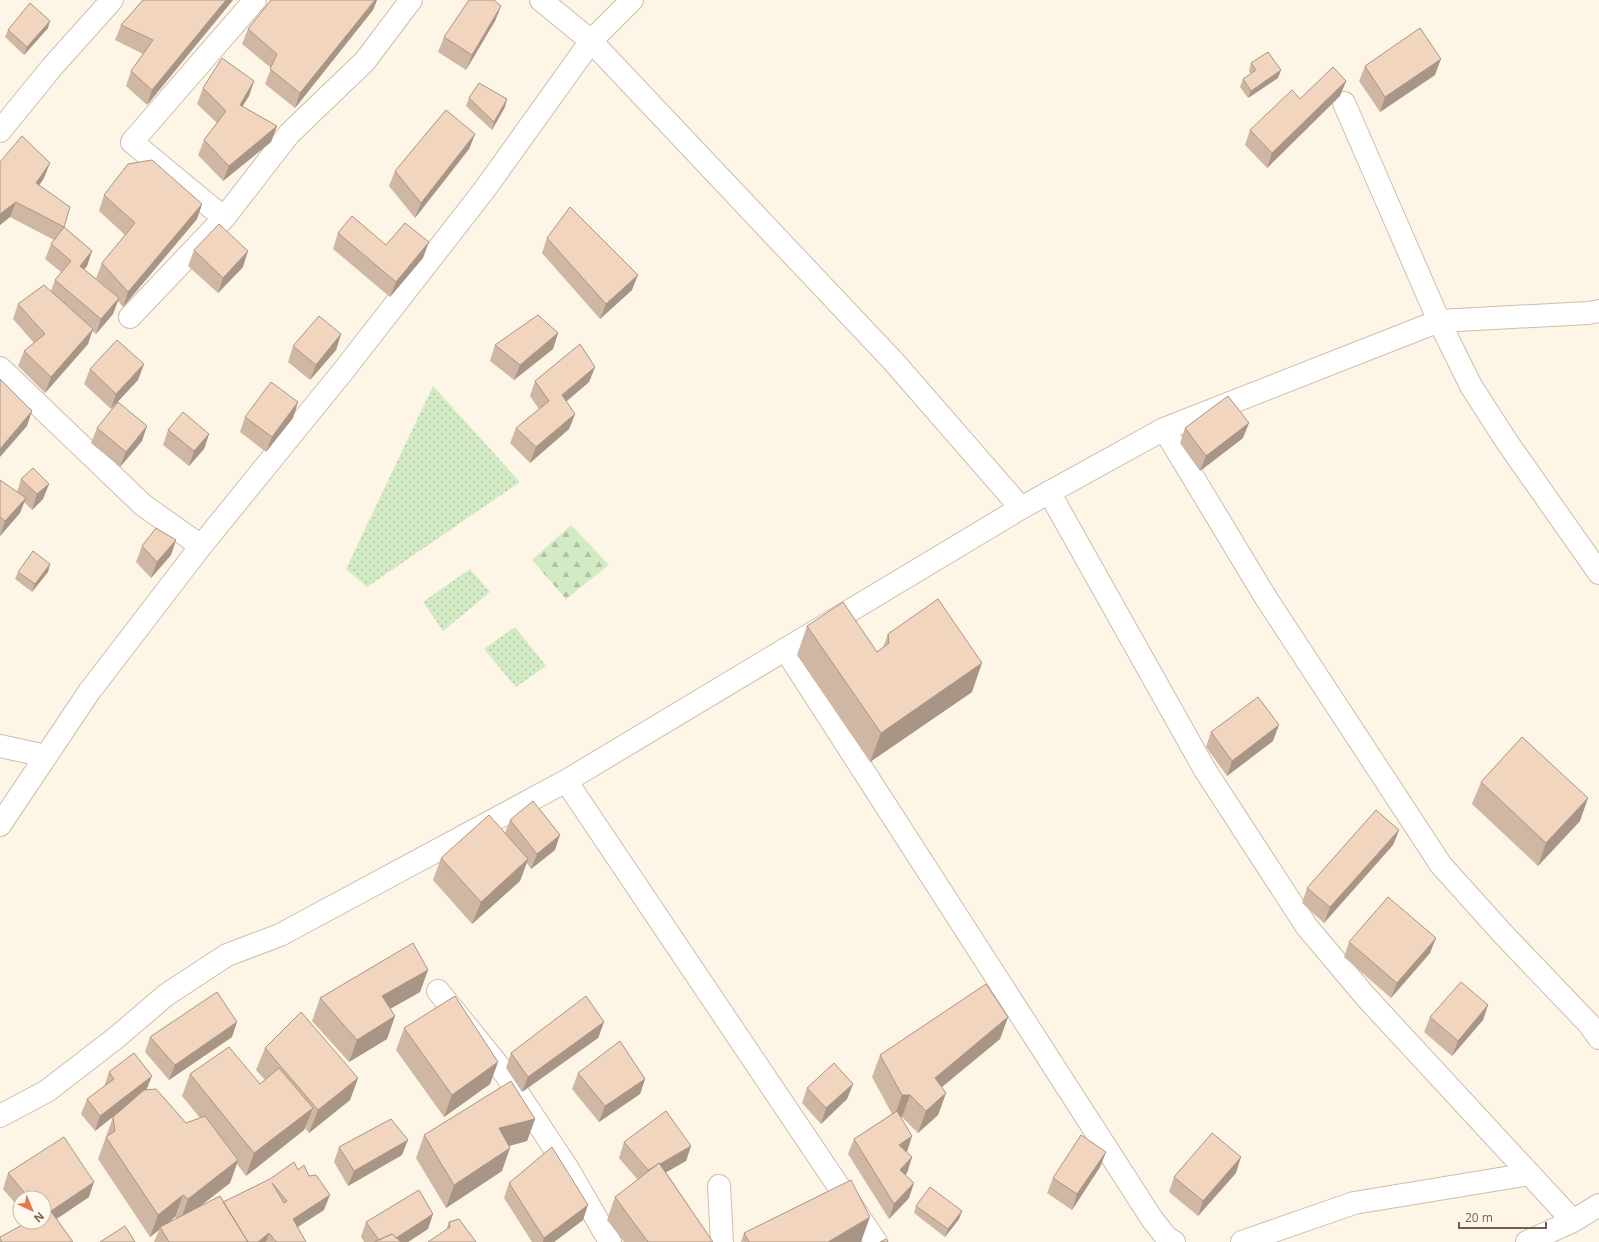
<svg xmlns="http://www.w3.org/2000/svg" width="1599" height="1242" viewBox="0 0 1599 1242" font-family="'Open Sans',sans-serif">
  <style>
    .grass { fill: url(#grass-dots) }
    .forest { fill: url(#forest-firs) }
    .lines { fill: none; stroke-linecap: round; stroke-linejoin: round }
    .minor-casing { stroke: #cfbdac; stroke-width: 24 }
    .minor { stroke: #fff; stroke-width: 22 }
    .wall { fill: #d0b7a3; fill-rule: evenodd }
    .shaded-wall { fill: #a99585 }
    .building { fill: #f2d5be; stroke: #a99585; fill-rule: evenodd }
  </style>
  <defs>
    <pattern id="grass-dots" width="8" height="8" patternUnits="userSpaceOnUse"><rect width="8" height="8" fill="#d2ebc4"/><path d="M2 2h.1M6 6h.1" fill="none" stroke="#afc2a1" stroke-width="1.8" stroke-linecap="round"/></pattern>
    <pattern id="forest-firs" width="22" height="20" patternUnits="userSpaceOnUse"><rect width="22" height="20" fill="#d2ebc4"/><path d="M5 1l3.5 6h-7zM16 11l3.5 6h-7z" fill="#afc2a1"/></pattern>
  </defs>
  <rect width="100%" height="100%" fill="#fdf5e6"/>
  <path class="grass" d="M433,386l87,96 -153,105 -21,-18z
    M470,569l20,23 -47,39 -20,-29z
    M515,627l31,39 -30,21 -32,-38z"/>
  <path class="forest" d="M571,525l38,40 -43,34 -34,-39z"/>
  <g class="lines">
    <g class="minor-casing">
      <path id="minor" d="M541,0l50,41 303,321 127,146
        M1344,103l95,218 32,65 36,56 92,131
        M0,131l52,-64 60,-67
        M224,218l-92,-76 123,-142
        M130,317l94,-99 65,-84 76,-73 46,-61
        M0,368l143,137 58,41
        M1164,429l102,169 175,267 62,69 86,90 10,14
        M1049,492l156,278 102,157 59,70 207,224
        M785,649l367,570 15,19 7,4
        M0,746l46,10
        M566,781l310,461
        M0,825l89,-133 112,-146 143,-176 141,-181 106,-148 41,-41
        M438,991l68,84 62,94 42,73
        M0,1116l47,-25 70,-54 49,-42 61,-40 53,-20 286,-154 455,-273 143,-79 275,-108 149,-8 11,-2
        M719,1186l3,56
        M1242,1242l112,-39 176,-29
        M1527,1242l46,-21 26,-16"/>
    </g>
    <use href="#minor" class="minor"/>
  </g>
  <path class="wall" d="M143,0h90l-86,105 -21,-19 5,-15 12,-17 -28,-14 6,-15z
    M271,0h106l-4,10 -78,98 -30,-24 6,-16 -29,-24 6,-15z
    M501,6l-6,15 -29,49 -28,-18 6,-15z
    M48,28l-24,27 -19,-18 3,-7z
    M1251,63l27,15 -30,20 -8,-11 3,-8 8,-5 -2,-3z
    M1365,66l70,9 -55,37 -21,-31z
    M254,81l-5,15 -7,10 35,20 -6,16 -48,39 -25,-26 6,-15 13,-17 -20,-19 6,-16z
    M1346,81l-6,15 -73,72 -22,-23 5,-15 50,-31z
    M469,98l36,9 -13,23 -26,-24z
    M475,134l-6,15 -54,69 -26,-32 6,-15z
    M0,162l44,16 -5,7 25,42 28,24 -5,15 -3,3 17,14 -5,-5 6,-15 23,-28 -26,-24 5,-16 98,9 -5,15 -74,88 -5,-6 -5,13 -17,20 -4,-3 -4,13 -43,49 -27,-27 6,-15 10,-8 -21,-24 5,-15 33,-13 4,-11 6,-8 -16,-13 6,-15 3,-4 -44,-23 -10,8z
    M338,233l48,12 37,13 -33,39 -57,-48z
    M547,238l85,52 -32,29 -58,-66z
    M194,250l49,17 -25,26 -30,-27z
    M558,333l-5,16 -39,31 -24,-19 5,-16z
    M341,334l-5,16 -26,30 -22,-18 5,-16z
    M144,364l-6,16 -27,29 -27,-25 6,-15z
    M595,367l-6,15 -23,20 9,12 -6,15 -39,34 -20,-20 6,-15 23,-19 -9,-13 5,-15z
    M298,402l-5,16 -27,34 -26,-20 5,-15z
    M97,428l45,13 -22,26 -29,-24z
    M1185,428l58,10 -43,33 -20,-28z
    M168,430l41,4 -5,15 -15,17 -26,-21z
    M21,479l28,5 -6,15 -11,11 -8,-8 -4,11 -20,23v-56l17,12z
    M176,540l-5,15 -20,23 -15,-16 6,-16z
    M50,564l-2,8 -16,20 -17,-13 3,-7z
    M807,626l70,26 6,-4 5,-14 84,58 -102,70 -73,-107z
    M1211,732l62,9 -46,35 -21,-29z
    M1481,782l99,39 -42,45 -66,-62z
    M510,820l45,30 -24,19 -4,-6 -7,18 -48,43 -39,-44 8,-22 64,-25z
    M1399,830l-6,15 -69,78 -22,-20 5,-15z
    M1349,942l81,11 -39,45 -47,-41z
    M428,970l-8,22 -30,17 5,7 -8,23 -38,23 -37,-41 8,-23z
    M1488,1005l-5,15 -31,36 -28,-24 6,-15z
    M1008,1017l-8,22 -58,48 4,6 -8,22 -20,18 -16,-16h-2l6,35 6,5 -5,16 -2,1 4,24 -20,21 -41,-65 6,-15 38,-25 -20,-37 8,-22z
    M604,1022l-6,16 -76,54 -16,-24 5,-15z
    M404,1028l94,34 -8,22 -46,33 -48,-67z
    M150,1037h82l-63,43 -24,-28z
    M265,1048l93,30 -8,22 -41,33 -4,-5 -1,2 -58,46 -9,-12 -7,19 -33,25 26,-6 75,-32 26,40 -27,17 9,15h-152l5,-12 -9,7 -52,-78 15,-42 3,-3 -21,17 -14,-17 6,-15 17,-12 5,-15 38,18 39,33 14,-5 -18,-22 8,-22 70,10 5,-4 -9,-10zM175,1217l2,2 -9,4z
    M578,1073l67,6 -5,15 -41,28 -27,-33z
    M853,1084l-6,15 -26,25 -19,-21 5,-15z
    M535,1119l-8,22 -18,5 -7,25 -56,37 -30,-50 8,-23z
    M624,1142l67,4 -5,15 -20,11 47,70h-89l-17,-22 8,-23 23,-17 -19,-22z
    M339,1147l63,8 -54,31 -14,-24z
    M1106,1152l-6,15 -28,43 -25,-17 6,-15z
    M8,1173l81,24 -32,22 16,23h-73v-5l44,-15v-24h-24v11l-17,-20z
    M1236,1173l-38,43 -29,-24 5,-15z
    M509,1183l74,37 -29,22h-22l-28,-44z
    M916,1206l46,5 -3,8 -14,18 -31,-24z
    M366,1222l62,7 -20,13h-44l-3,-5z
    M449,1222l27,20 -30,-12z
    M744,1233l117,9h-120z"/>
  <path class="shaded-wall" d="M226,0h7l-86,105 5,-15z
    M375,0h2l-4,10 -78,98 5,-15z
    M501,6l-6,15 -29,49 6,-15z
    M50,21l-2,7 -24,27 3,-8z
    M1441,59l-6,16 -55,37 5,-15z
    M1281,70l-3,8 -30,20 3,-7z
    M254,81l-5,15 -15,24 6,-15z
    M1346,81l-6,15 -73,72 5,-15z
    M507,99l-2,8 -13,23 2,-8z
    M277,126l-6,16 -48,39 6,-15z
    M475,134l-6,15 -54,69 6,-15z
    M50,163l-6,15 -13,20 5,-15z
    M16,202l-6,15 -10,8v-11z
    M202,204l-5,15 -74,88 5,-15z
    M429,242l-6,16 -33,39 6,-15z
    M92,251l-5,15 -13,15 6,-15z
    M248,251l-5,16 -25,26 5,-15z
    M638,275l-6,15 -32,29 6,-15z
    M119,298l-6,16 -17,20 5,-15z
    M93,329l-5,15 -43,49 6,-16z
    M558,333l-5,16 -39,31 6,-15z
    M341,334l-5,16 -26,30 6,-15z
    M144,364l-6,16 -27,29 5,-15z
    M595,367l-6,15 -33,28 6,-15z
    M298,402l-5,16 -27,34 6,-15z
    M32,411l-5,15 -27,31v-8z
    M575,414l-6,15 -39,34 6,-16z
    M1249,423l-6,15 -43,33 6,-15z
    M147,426l-5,15 -22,26 6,-15z
    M209,434l-5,15 -15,17 5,-15z
    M49,484l-6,15 -11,11 5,-16z
    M26,498l-6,15 -20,23 5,-15z
    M176,540l-5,15 -20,23 6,-16z
    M50,564l-2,8 -16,20 3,-8z
    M982,663l-10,29 -102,70 11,-29z
    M1279,725l-6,16 -46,35 5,-15z
    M1588,798l-8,23 -42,45 8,-23z
    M1399,830l-6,15 -69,78 6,-16z
    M560,835l-5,15 -24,19 6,-15z
    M528,859l-8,22 -48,43 9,-22z
    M1436,938l-6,15 -39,45 6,-15z
    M428,970l-8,22 -46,26 8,-22z
    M1488,1005l-5,15 -31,36 6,-15z
    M395,1016l-8,23 -38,23 8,-22z
    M1008,1017l-8,22 -74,61 9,-22z
    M237,1022l-5,15 -63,43 6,-15z
    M604,1022l-6,16 -76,54 6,-15z
    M498,1062l-8,22 -46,33 8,-22z
    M152,1076l-6,15 -51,40 5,-15z
    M358,1078l-8,22 -41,33 9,-23z
    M645,1079l-5,15 -41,28 6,-16z
    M853,1084l-6,15 -26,25 5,-16z
    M946,1093l-8,22 -20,18 8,-22z
    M902,1095h8l-8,22 -8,1z
    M313,1108l-9,22 -58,46 8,-23z
    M535,1119l-8,22 -36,10 8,-23z
    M912,1136l-5,16 -14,8 6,-15z
    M408,1140l-6,15 -54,31 6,-15z
    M691,1146l-5,15 -44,25 6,-16z
    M510,1148l-8,23 -56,37 8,-23z
    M1106,1152l-6,15 -28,43 5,-16z
    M912,1157l-5,16 -12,12 5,-15z
    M1241,1157l-5,16 -38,43 5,-15z
    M238,1160l-8,23 -50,39 8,-23z
    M94,1182l-5,15 -51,34 6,-16z
    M914,1183l-5,15 -20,21 5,-15z
    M183,1195l-8,22 -14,12 -1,-2 -1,3 -9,7 8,-22z
    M330,1195l-6,15 -37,24 6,-15z
    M588,1205l-5,15 -29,22h-11l1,-4z
    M962,1211l-3,8 -14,18 3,-8z
    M433,1214l-5,15 -20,13h-18z
    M870,1217l-9,25h-33z
    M269,1233l-3,9h-8z"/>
  <path class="building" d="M143,0h83l-74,90 -21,-19 22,-31 -32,-15z
    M271,0h104l-75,93 -30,-24 7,-15 -29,-25z
    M469,0h25l7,6 -29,49 -28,-18z
    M30,3l20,18 -23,26 -19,-17z
    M1420,28l21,31 -56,38 -20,-31z
    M1268,52l13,18 -30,21 -8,-12 13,-9 -5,-7z
    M222,58l32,23 -14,24 37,21 -48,40 -25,-26 22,-29 -23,-23z
    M1333,67l13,14 -74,72 -22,-23 42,-40 8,9z
    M479,83l28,16 -13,23 -25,-24z
    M446,110l29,24 -54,69 -26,-32z
    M22,136l28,27 -14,20 34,24 -6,20 -48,-25 -16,12v-52z
    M152,160l50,44 -74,88 -26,-29 33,-40 -31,-28 24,-31z
    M570,207l68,68 -32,29 -59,-66z
    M352,216l34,29 19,-22 24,19 -33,40 -58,-49z
    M219,224l29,27 -25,27 -29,-28z
    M64,227l28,24 -12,15 39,32 -18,21 -46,-39 16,-19 -20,-17z
    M44,285l49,44 -42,48 -27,-26 21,-17 -27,-30z
    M538,315l20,18 -38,32 -25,-20z
    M319,316l22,18 -25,31 -23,-19z
    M117,340l27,24 -28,30 -26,-25z
    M580,344l15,23 -33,28 13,19 -39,33 -20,-19 33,-27 -14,-20z
    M0,379l32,32 -32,38z
    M271,382l27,20 -26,35 -27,-20z
    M1228,396l21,27 -43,33 -21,-28z
    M118,402l29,24 -21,26 -29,-24z
    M183,412l26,22 -15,17 -26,-21z
    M33,468l16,16 -12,10 -16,-15z
    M0,480l26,18 -21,23 -5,-4z
    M156,528l20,12 -19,22 -15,-16z
    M33,551l17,13 -15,20 -17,-12z
    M938,599l44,64 -101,70 -74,-107 36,-24 34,50 12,-9 -1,-9z
    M1258,697l21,28 -47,36 -21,-29z
    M1522,737l66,61 -42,45 -65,-61z
    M533,801l27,34 -23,19 -27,-34z
    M1376,810l23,20 -69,77 -23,-19z
    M489,815l39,44 -47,43 -40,-44z
    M1388,897l48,41 -39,45 -48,-41z
    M413,943l15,27 -46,26 13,20 -38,24 -37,-42z
    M1461,982l27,23 -30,36 -28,-24z
    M986,984l22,33 -73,61 11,15 -20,18 -16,-16h-8l-22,-40z
    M217,992l20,30 -62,43 -25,-28z
    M455,996l43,66 -46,33 -48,-67z
    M586,996l18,26 -76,55 -17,-24z
    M301,1012l57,66 -40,32 -53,-62z
    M620,1041l25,38 -40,27 -27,-33z
    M229,1047l31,37 19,-16 34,40 -59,45 -64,-79z
    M134,1053l18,23 -52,40 -13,-17 27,-20 -5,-7z
    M834,1063l19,21 -27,24 -19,-20z
    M511,1081l24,38 -36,9 11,20 -56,37 -30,-50z
    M156,1089l30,34 19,-7 33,44 -50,39 -5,-4 -25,20 -52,-78 9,-6 -2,-14 31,-27z
    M666,1111l25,35 -31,18 -1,-1 -5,4 -6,3 -24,-28z
    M897,1111l15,25 -13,9 13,12 -12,13 14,13 -20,21 -40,-65z
    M391,1119l17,21 -54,31 -15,-24z
    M1212,1133l29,24 -38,44 -29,-24z
    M1081,1135l25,17 -29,42 -24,-16z
    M64,1137l30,45 -43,29 -1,-1 -6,3v-15h-15l-21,-25z
    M552,1147l36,58 -44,33 -35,-55z
    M294,1162l4,8 6,-5 5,11 7,-1 14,20 -37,24 13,23h-30l-7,-9 -11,9h-10l-25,-40 47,-23zM272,1183l15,18 -3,2z
    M659,1163l54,79h-65l-33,-45z
    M851,1180l19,37 -42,25h-79l-5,-9z
    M930,1187l32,24 -14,18 -32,-23z
    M419,1190l14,24 -37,24 -4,-4 -13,6 -13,-18z
    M220,1196l28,46h-79l-9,-15z
    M50,1210l23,32h-71l-2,-3v-2l28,-15h16v-9z
    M459,1219l17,23h-48l22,-15 -1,-5z
    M125,1226l10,16h-35z
    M392,1234l9,8h-27z
    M886,1239l2,3h-8z"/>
  <g transform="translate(32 1210) rotate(136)"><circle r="19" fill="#fff9ed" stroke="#c9baac"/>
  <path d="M0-3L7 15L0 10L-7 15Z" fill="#e7764b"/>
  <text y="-6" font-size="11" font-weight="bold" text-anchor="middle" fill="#775c4a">N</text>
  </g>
  <path d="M1459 1222v6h87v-6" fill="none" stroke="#775c4a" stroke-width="2"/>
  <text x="1465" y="1222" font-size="12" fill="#775c4a" stroke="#fff9ed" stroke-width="3" paint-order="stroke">20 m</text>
</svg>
